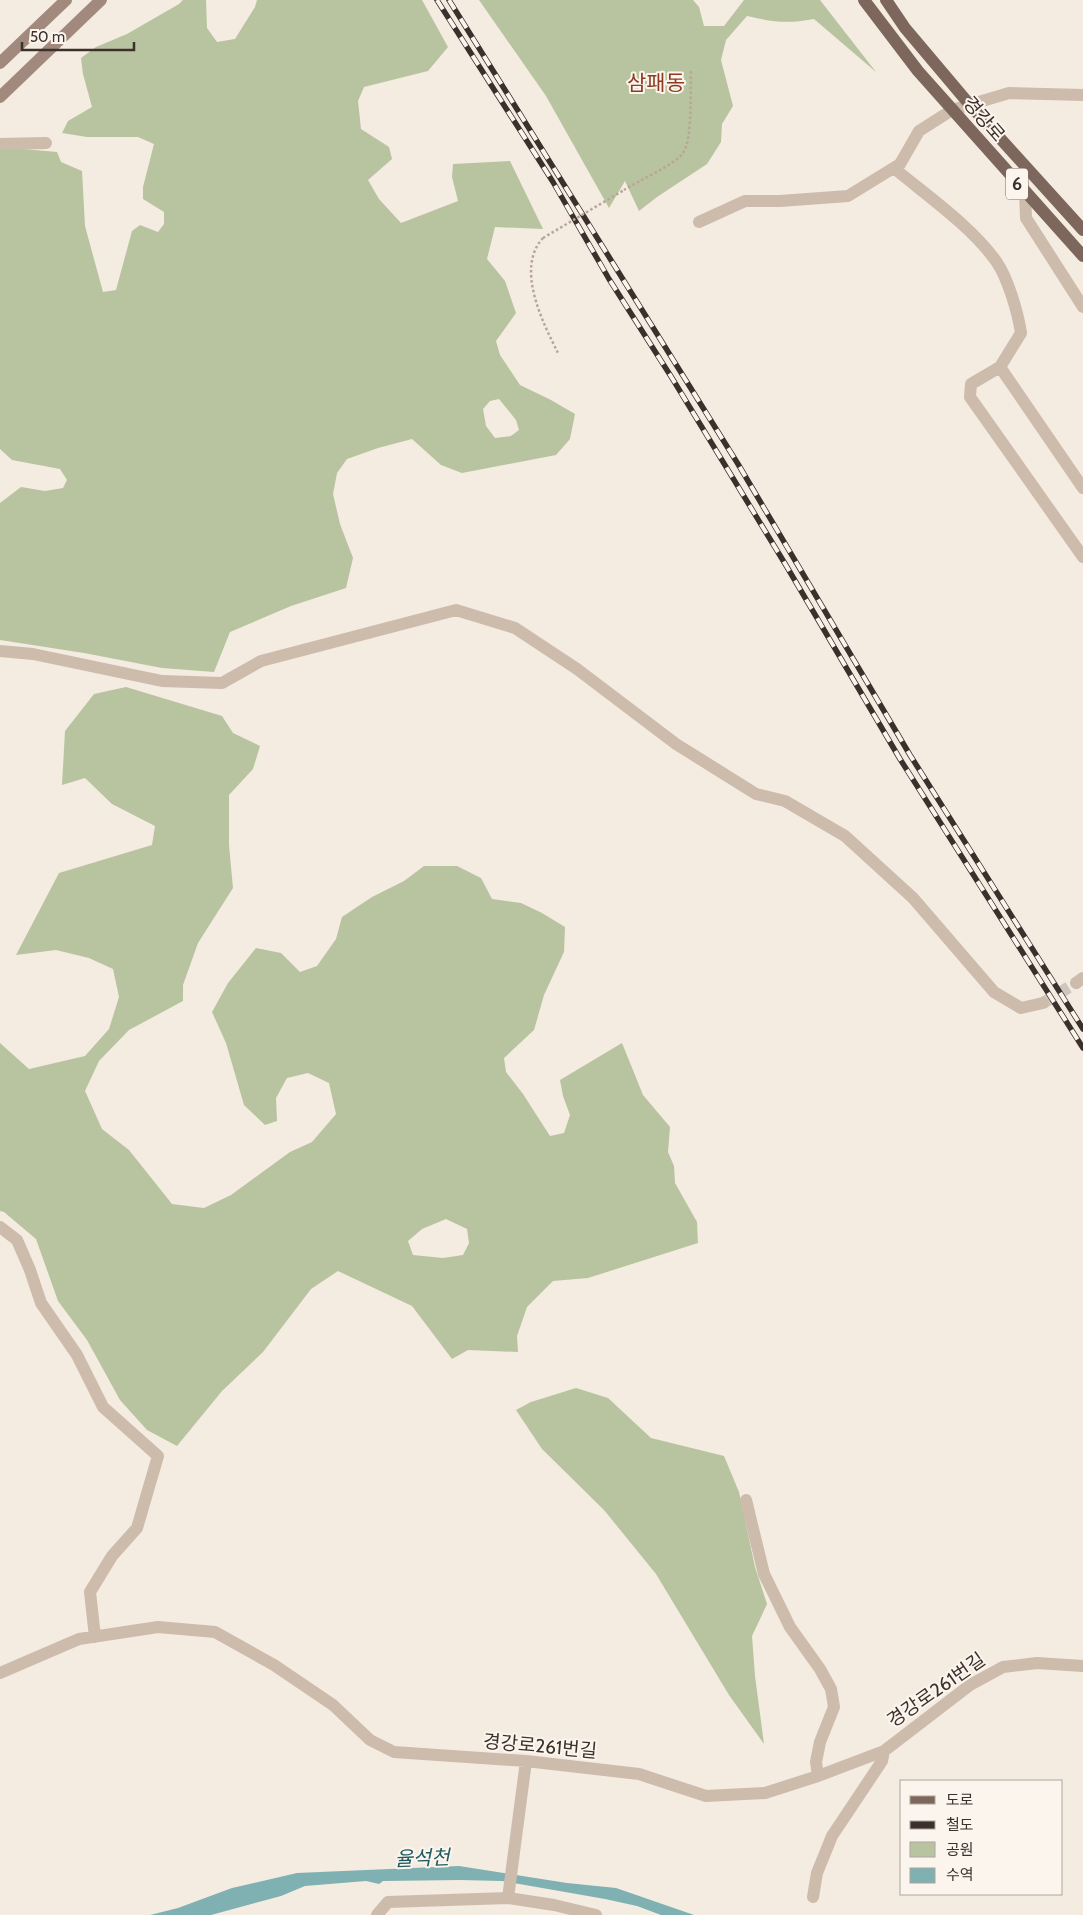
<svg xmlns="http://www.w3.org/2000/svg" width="1083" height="1915" viewBox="0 0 1083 1915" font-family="Cabin,'Noto Sans KR',sans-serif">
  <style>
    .green { fill: #b8c4a0; fill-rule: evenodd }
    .water { fill: #7fb0b2 }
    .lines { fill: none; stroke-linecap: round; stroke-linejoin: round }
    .street-tunnel { stroke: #cfc6bd; stroke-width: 12; stroke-dasharray: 12 6; stroke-linecap: butt }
    .path { stroke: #b9a596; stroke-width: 2.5; stroke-dasharray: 2.5 2.5; stroke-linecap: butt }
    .street { stroke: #cdbbac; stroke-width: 12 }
    .secondary { stroke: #a18a7d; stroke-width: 12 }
    .primary { stroke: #7d675c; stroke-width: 12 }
    .rail-casing { stroke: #3b302b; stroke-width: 5.5 }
    .rail { stroke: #fbf5ee; stroke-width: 4; stroke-dasharray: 11; stroke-linecap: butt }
    .path-bridge { stroke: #b9a596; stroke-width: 2.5; stroke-dasharray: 2.5 2.5; stroke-linecap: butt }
    .labels { text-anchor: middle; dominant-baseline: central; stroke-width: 4; stroke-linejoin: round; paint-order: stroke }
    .shield { fill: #fbf5ee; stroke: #756b66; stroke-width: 1 }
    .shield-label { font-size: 18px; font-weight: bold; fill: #3b302b }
    .street-label { font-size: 19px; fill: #3b302b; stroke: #fbf5ee }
    .water-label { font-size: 20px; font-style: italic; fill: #1f5a5e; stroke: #fbf5ee }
    .quarter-label { font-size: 21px; fill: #8c3b22; stroke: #fbf5ee }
  </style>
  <rect width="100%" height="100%" fill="#f4ebe1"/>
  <path class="green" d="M183,0h23l1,28 10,14 18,-3 20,-32 2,-7h165l26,47 -20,24 -64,16 -6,14 3,28 28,18 3,12 -24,21 11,19 22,24 57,-22 -6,-24 1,-13 57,-3 33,68 -48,-2 -8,32 18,22 11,32 -20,28 4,14 20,30 31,15 24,14 -5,25 -14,16 -94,18 -21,-8 -29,-26 -34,9 -31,11 -10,14 -4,21 7,30 13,34 -7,30 -55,18 -61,26 -16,40 -52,-4 -78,-15 -84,-13v-137l21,-16 24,4 18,-3 4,-8 -7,-11 -48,-9 -12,-11v-299l12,-2 45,4 4,10 21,9 3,55 18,66 13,-2 16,-59 8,-6 18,7 6,-8v-12l-21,-13v-12l11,-43 -16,-7h-51l-25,-4 6,-12 24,-14 -9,-33 -2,-16 15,-11 31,-13 52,-30zM499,399l17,21 3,10 -8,6 -16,2 -9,-12 -3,-17 7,-8z
    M479,0h214l6,7 5,19h20l20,-26h76l56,72 -62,-53c-28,5 -40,3 -67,-3l-21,24 -5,20 12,46 -11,18 -1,18 -14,22 -50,33 -18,14 -14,-30 -16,27 -63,-112z
    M126,687l96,29 11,17 27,13 -7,23 -24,26v50l4,43 -35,55 -15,42v16l-54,29 -30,31 -14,30 17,38 27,21 43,54 32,4 27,-13 59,-43 22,-10 24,-28 -7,-31 -21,-10 -21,5 -11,20 1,23 -12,4 -21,-20 -18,-62 -14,-31 16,-29 28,-35 25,5 19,19 17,-6 19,-27 6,-22 30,-20 32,-16 20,-15h33l24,12 11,21 29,4 21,10 23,14 -1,25 -20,43 -10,35 -30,28 2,14 17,22 27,42 14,-3 6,-18 -7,-19 -3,-16 62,-37 21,52 27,32 -2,25 6,14 1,17 22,39 1,21 -110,35 -35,3 -26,26 -10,29 1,16 -50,-2 -16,9 -40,-53 -74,-35 -27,18 -48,63 -41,39 -45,55 -30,-16 -27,-30 -33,-60 -29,-39 -22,-62 -32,-27 -4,-1v-168l29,26 56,-13 24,-27 10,-32 -6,-28 -24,-11 -33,-8 -40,5 43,-82 93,-28 3,-19 -43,-22 -27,-26 -23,7 3,-54 29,-37zM446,1219l21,10 2,14 -6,12 -20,3 -30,-3 -5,-14 14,-12z
    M576,1388l32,10 43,40 73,18 15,36 16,75 12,37 -15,32 3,40 9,68 -35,-49 -73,-121 -52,-64 -62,-61 -26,-39 15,-8z"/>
  <path class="water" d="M459,1866l108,17 49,5 78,27h-33l-24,-9 -32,-7 -103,-18 -42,-1 -77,1 -4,3 -13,-3 -61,5 -24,10 -70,19h-61l28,-7 54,-20 65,-15z"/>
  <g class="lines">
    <path class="street-tunnel" d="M1043,1003l33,-20"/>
    <path class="path" d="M624,190c12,-8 52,-26 59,-37 10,-15 7,-65 8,-84
      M543,238c-28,30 0,85 15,115"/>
    <path class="street" d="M0,144l46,-1
      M894,168c33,28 77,58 102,93 12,17 22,52 25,72l-21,34 83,121
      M1025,192l1,26 57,89
      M699,222l46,-21h35l68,-5 52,-32 19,-33 33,-21 57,-17 74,2
      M1000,367l-29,17 -1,13 113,160
      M0,651l33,3 129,27 60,2 39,-22 195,-51 59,18 62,41 99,75 80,50 29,7 60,35 68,62 81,94 27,16 22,-5
      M1076,983l7,-5
      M0,1227l17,13 13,30 11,33 36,52 26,52 55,49 -21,72 -25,28 -22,36 5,45
      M746,1500l18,74 26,53 30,42 11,20 3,18 -14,35 -4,20 2,14
      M0,1673l79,-34 79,-12 57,5 59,33 59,40 37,35 24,12 132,9 113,13 67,22 59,-3 53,-17 66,-25 86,-66 33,-18 34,-4 46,3
      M813,1897l4,-24 15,-37 50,-75 2,-10
      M508,1898l18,-137
      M377,1915l11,-13 120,-4 46,7 42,10"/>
    <path class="secondary" d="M0,63l66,-63
      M0,97l101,-97"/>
    <path class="primary" d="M864,0l54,71 165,185
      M886,0l19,28 65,77 113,125"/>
    <g class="rail-casing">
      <path id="rail" d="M437,0l116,182 56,97 63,99 115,189 113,192 183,289
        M449,0l289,464 172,291 173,274"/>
    </g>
    <use href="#rail" class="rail"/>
    <path class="path-bridge" d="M543,238l81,-48"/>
  </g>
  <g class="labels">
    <rect class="shield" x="1006" y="168.5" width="22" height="31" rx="4"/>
    <g class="shield-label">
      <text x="1017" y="184">6</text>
    </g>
    <g class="street-label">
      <text transform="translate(984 119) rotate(49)">경강로</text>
      <text transform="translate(936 1690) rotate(-35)">경강로261번길</text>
      <text transform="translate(540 1746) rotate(5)">경강로261번길</text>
    </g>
    <g class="water-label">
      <text transform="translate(422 1858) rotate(-2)">율석천</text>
    </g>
    <g class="quarter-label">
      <text x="656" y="82">삼패동</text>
    </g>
  </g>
  <rect x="900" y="1780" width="162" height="115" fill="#fbf5ee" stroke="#aea6a0"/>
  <rect x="910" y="1796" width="25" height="8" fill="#7d675c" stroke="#aea6a0"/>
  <text x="946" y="1805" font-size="15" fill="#3b302b">도로</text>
  <rect x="910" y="1821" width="25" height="8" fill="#3b302b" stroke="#aea6a0"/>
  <text x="946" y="1830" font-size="15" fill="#3b302b">철도</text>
  <rect x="910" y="1842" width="25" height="15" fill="#b8c4a0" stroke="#aea6a0"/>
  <text x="946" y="1855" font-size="15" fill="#3b302b">공원</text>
  <rect x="910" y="1868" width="25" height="15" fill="#7fb0b2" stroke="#aea6a0"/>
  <text x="946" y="1880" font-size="15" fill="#3b302b">수역</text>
  <path d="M22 42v8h112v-8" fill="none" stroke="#3b302b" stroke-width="2.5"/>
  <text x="30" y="42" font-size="15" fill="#3b302b" stroke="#fbf5ee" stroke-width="4" paint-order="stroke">50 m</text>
</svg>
